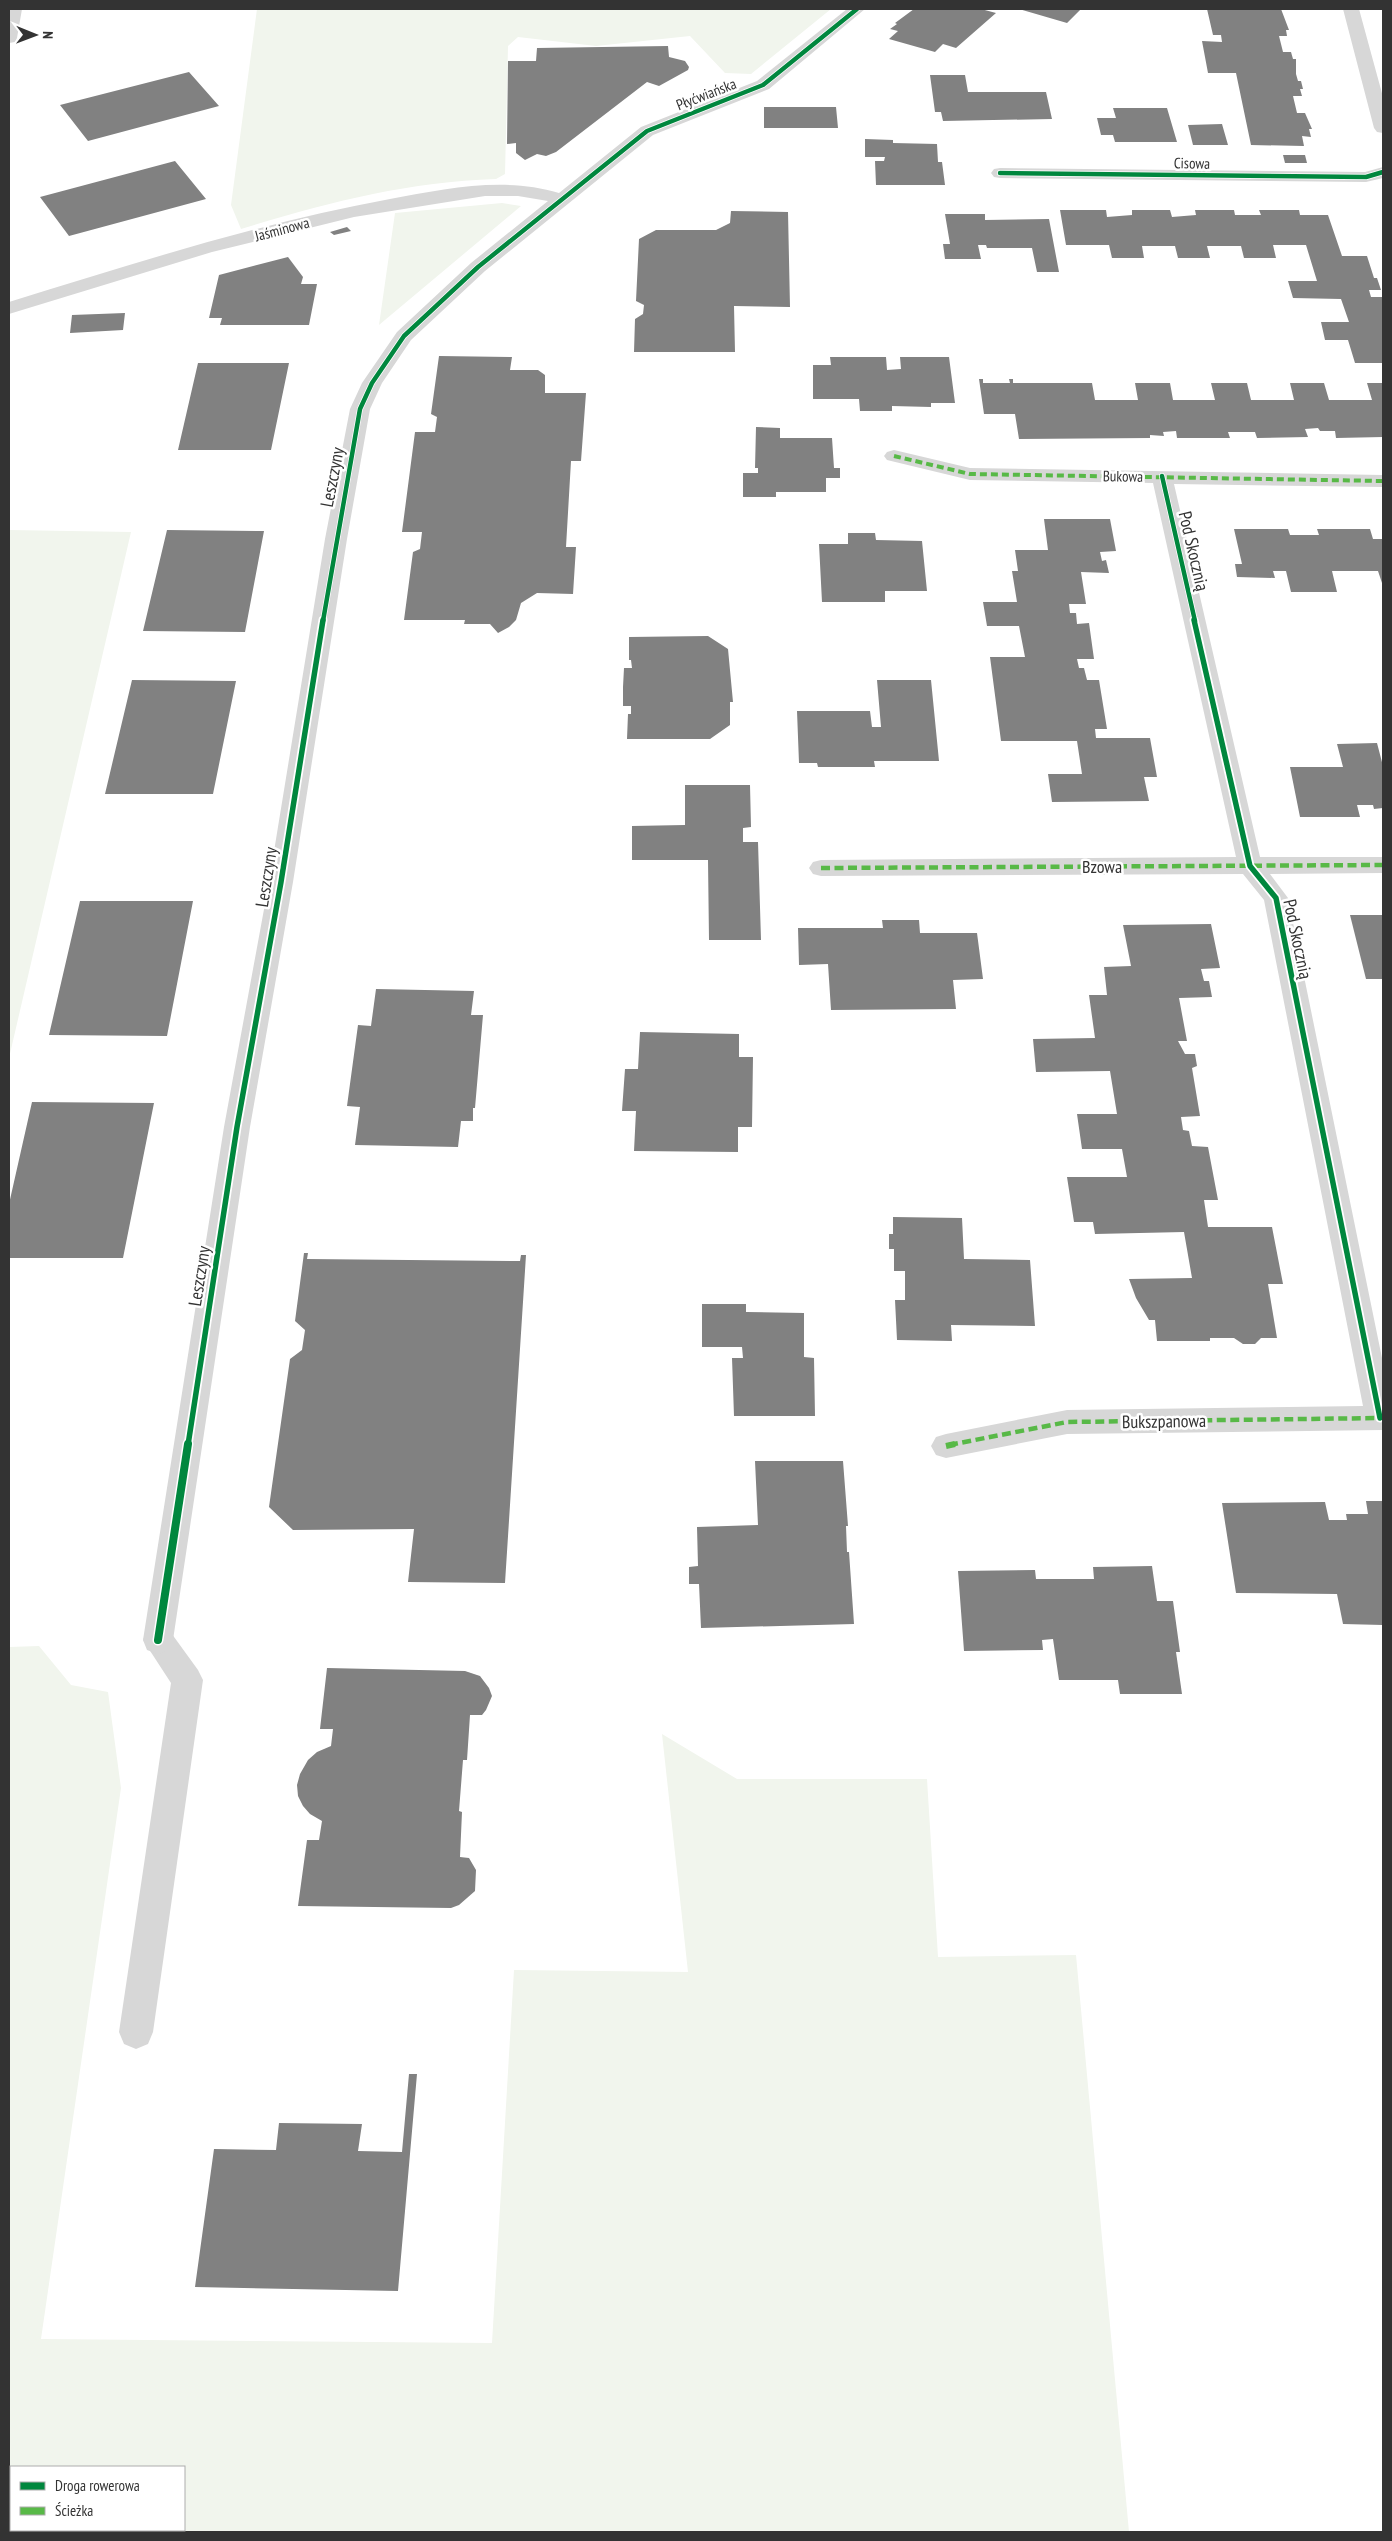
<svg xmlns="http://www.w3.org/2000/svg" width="1392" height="2541" viewBox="0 0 1392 2541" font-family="'PT Sans Narrow',sans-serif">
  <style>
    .green { fill: #f1f5ed; fill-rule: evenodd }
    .building { fill: #818181 }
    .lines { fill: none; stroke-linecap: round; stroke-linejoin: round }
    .lane { fill: #d7d7d7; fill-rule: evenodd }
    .street { fill: #d7d7d7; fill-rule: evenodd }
    .quiet-far2 { stroke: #58b947; stroke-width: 4; stroke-dasharray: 7 4; stroke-linecap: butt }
    .quiet-far1 { stroke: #58b947; stroke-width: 4.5; stroke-dasharray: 9 4.5; stroke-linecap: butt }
    .quiet { stroke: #58b947; stroke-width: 6; stroke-dasharray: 12 6; stroke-linecap: butt }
    .cycleway-far2-casing { stroke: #fff; stroke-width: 6 }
    .cycleway-far1-casing { stroke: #fff; stroke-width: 9 }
    .cycleway-casing { stroke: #fff; stroke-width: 11 }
    .cycleway-far2 { stroke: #00873e; stroke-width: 4.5 }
    .cycleway-far1 { stroke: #00873e; stroke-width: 5.5 }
    .cycleway { stroke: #00873e; stroke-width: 8 }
    .labels { text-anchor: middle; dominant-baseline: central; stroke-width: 5; stroke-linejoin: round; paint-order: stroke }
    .far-street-label { font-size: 15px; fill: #333; stroke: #fff }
    .street-label { font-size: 18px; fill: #333; stroke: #fff }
  </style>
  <rect width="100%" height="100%" fill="#fff"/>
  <path class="green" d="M257,9h574l-80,65 -26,-1 -35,-37 -94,10 -78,-9 -10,9 -3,128 -9,5c-90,3 -170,24 -255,50l-10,-24z
    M502,203l19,3 -142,119 16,-112z
    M9,530l122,2 -122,526z
    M39,1646l32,39 37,7 13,96 -80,551 451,4 22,-373 174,2 -26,-238 75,45h190l11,178 138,-2 53,577h-1120v-885zM11,2467h173v63h-173z"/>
  <path class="building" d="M914,9h67l15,4 -40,35 -13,-4 -8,8 -46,-13 9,-8 -8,-2 7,-5 -2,-1z
    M1019,9h62l-14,14z
    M1207,9h74l8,21h-3l1,6h-8l4,16h8l2,7h3v15l2,7h3l2,8h-3l2,7h-9l4,17h8l7,16h-3l2,8 -9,-1 2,10 -53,-1 -15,-72h-28l-6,-32 20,1 -1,-7h-8z
    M668,46l1,11 16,4 4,6 -1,3 -29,16 -12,-4 -91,70 -10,4 -9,-2 -12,6 -9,-7v-10l-9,1 1,-83h28l1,-13z
    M189,72l30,34 -131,35 -28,-36z
    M930,75h35l3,17h78l6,27 -109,2 -2,-9h-6z
    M764,107h72l2,21h-74z
    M1113,108h54l10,34h-62l-2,-7h-12l-4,-17h19z
    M1222,124l6,21h-35l-5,-20z
    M865,139l28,1v3l44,1 1,18h4l3,23h-69l-1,-24h9l1,-4h-20z
    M1283,155h22l2,8h-22z
    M175,161l31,38 -137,37 -29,-39z
    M1060,210h46l1,7 25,-2v-5h38l2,7 24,-2 -1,-5h39l1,5h26l-2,-5h40l1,5h28l14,41h25l7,22h3l4,12h-12l2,7h12v66h-28l-7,-23h-23l-4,-18h28l-8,-23 -48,-1 -5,-17h29l-11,-36h-33l3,13h-32l-3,-12h-34l3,12h-32l-3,-12h-33l2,12h-32l-3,-13h-43z
    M731,211l57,1 2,95 -56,-1 1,46h-101l1,-33 8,-5 1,-9 -8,-4 3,-62 17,-9h60l14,-7z
    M945,214h40v6l64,-1 10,53h-22l-5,-24h-45l-1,-3h-8l3,14h-36l-2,-15h7z
    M347,227l4,4 -17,4 -4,-3z
    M288,257l15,20 -2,7h16l-8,41h-89l2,-7h-13l10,-43z
    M125,313l-2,17 -53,3 2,-18z
    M439,356l73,1 -2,13h28l7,5v18h41l-5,68h-10l-5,86h10l-3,47 -36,-1 -16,10 -5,17 -7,7 -11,6 -8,-9h-26l1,-4h-61l9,-68 7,-3 2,-17h-20l13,-100h20l2,-15 -6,-3z
    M830,357h56l1,13 14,-1 -1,-12h49l6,46h-24v4l-39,-1v5h-32l-1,-12h-46v-34h18z
    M198,363h91l-18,87h-93z
    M979,379h4v4h27l-1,-4h4v4h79l3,17h43l-3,-17h35l3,17h42l-4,-17h36l4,17h43l-4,-17h34l5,17h43l-5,-17h16v54l-47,1 -1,-7h-15l-2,-3 -13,1 3,8 -51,1 -2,-6h-27l2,6h-53l-1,-7 -13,1 1,4 -14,-1v3l-131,1 -4,-25h-31z
    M756,427l24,1v10h52l2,30h6v10h-14v14h-50v5h-33v-24h15v-5h-3z
    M1044,519h66l6,32 -16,1 2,9 4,-1 3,13 -28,-1 5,32h-17l1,9h6l1,11 12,-1 5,36h-17l2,9h5l3,12h12l8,49h-12l1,9h54l7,39h-13l5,24 -97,1 -4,-28h34l-5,-33h-76l-11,-84h35l-6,-31h-32l-4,-24h34l-5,-31h6l-3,-21h33z
    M1234,529h54l2,6h29l-2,-6h53l3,10h10v47l-5,-15h-46l5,21h-46l-5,-21h-13l2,7 -38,-1 -2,-13h7z
    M167,530l97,1 -19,101 -102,-1z
    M848,533h27l1,7 46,1 5,50h-42v11h-63l-3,-58h29z
    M708,636l20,13 5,53h-3v23l-20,14h-83l1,-25h3v-8h-8v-19l1,-19h8l-1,-8h-2v-23z
    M132,680l104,1 -23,113h-108z
    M877,680h54l8,81h-65l1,6h-57l-1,-4h-18l-2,-52h73l2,16h9z
    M1377,743l6,23v42l-9,1 -1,-4h-16l3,12h-60l-10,-50h53l-6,-23z
    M685,785h65l1,42 -8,1v14h15l3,98h-52l-1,-80h-76v-34l53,-1z
    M80,901h113l-26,135 -118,-1z
    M1350,915h33v64h-17z
    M882,920h37l1,13h57l6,46 -30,1 3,29 -125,1 -3,-46 -29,1 -1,-37h85z
    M1211,924l9,44 -19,1 3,12h5l3,16 -33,1 8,43h-9l7,13h10l2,12 -5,2 8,48 -19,1 2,13 6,1 3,15 16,1 10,53h-14l4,27h64l11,57h-15l9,54h-16l-6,6h-12l-9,-6h-24v3h-53l-2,-21h-6l-13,-22 -7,-19 63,-1 -8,-46 -89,2 -2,-12h-19l-7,-45h60l-5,-28h-40l-5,-35h40l-7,-43 -74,1 -3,-33 62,-1 -6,-43h18l-3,-28 27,-1 -8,-41z
    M376,989l98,2 -3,24h12l-8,93h-2v13h-12l-3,26 -103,-2 5,-38 -13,-1 11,-81 13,1z
    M640,1032l99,2v23h14l-1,70h-14v25l-104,-1 2,-40h-14l3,-42h13z
    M32,1102l122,1 -31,155h-114v-54z
    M893,1217l69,1 2,41 66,1 5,66 -84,-1 1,16 -55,-1 -2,-40h10v-29h-11v-22h-5v-15h4z
    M304,1253h4l-1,6 213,2 1,-6h5l-21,328 -97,-1 6,-53 -121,1 -24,-23 21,-148 12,-9 3,-20 -10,-9z
    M702,1304h44v8l58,1v44l10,1 1,58h-81l-2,-58h11l-1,-11h-40z
    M755,1461h88l5,65h-2l1,26h2l5,72 -153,4 -2,-44h-10v-17l9,-1 -1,-39 61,-2z
    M1366,1501h17v124l-40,-1 -6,-30 -101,-1 -14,-90 103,-1 4,18h18l-1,-6h22z
    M1152,1566l5,35h16l7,51h-4l6,42h-62l-2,-14h-59l-6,-41 -11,1 1,10 -79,1 -6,-80 77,-1 1,9h58l-1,-12z
    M327,1668l138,3 15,5 9,12 3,8 -6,14 -4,5h-12l-3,45h-4l-4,51 3,1 -2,45 9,1 7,12 -1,21 -16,14 -8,3 -153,-2 9,-66h12l3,-19 -12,-7 -7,-8 -5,-10 -1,-11 3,-11 8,-14 9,-8 14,-6 2,-17h-13z
    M409,2074h8l-19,217 -203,-4 19,-138 62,1 3,-27 83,1 -4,27 44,1z"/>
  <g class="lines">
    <path class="lane" d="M9,9h13l-5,29 -2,4 -6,1z
      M158,1626l11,4 29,40 5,10 -50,352 -5,12 -12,5 -12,-5 -5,-12 52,-349 -28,-43 4,-10z"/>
    <path class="street" d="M847,9h18l-96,80 -116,46 -168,136 -74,69 -29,43 -12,26 -23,130 -54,343 -43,245 -77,513 -4,10 -11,4 -11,-4 -4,-10 81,-513 45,-245 56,-343 25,-130 12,-26 35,-51 74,-69 77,-62 -30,-5h-33l-131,21 -142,35 -203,62v-12c126,-39 251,-79 381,-103 54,-10 114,-23 169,-6l82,-66 116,-46z
      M1343,9h16l24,88v36l-6,-1 -3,-4z
      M1383,167v11l-17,4 -366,-4 -6,-1 -3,-4 3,-4 6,-1 365,4z
      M894,450l76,18 413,7v12l-209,-3 86,373h123v16l-113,1 18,24 95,465v67l-316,4 -121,24 -10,-3 -5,-9 5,-9 10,-3 121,-24 296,-4 -99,-506 -21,-26 -422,2 -8,-2 -4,-6 4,-6 8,-2 415,-3 -83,-374 -183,-3 -83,-20 -3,-4 3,-4z"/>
    <path class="quiet-far2" d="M894,456l76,18 413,7"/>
    <path class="quiet-far1" d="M821,868l562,-3
      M949,1445l118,-23 316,-4"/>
    <path class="quiet" d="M946,1446l9,-2"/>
    <g class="cycleway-far2-casing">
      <path id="cycleway-far2" d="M1000,173l366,4 17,-5
        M1162,476l33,145
        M323,621l37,-212 12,-26 32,-47 74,-69 169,-136 116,-46 94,-76"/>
    </g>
    <g class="cycleway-far1-casing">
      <path id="cycleway-far1" d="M1194,620l56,246 26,32 104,520
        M188,1445l49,-318 44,-245 42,-262"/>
    </g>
    <g class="cycleway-casing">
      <path id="cycleway" d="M158,1640l30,-196"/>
    </g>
    <use href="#cycleway-far2" class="cycleway-far2"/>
    <use href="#cycleway-far1" class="cycleway-far1"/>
    <use href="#cycleway" class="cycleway"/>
  </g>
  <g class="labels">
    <g class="far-street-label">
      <text transform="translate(706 94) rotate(-21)">Płyćwiańska</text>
      <text transform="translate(1192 163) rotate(1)">Cisowa</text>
      <text transform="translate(282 229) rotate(-15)">Jaśminowa</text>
      <text transform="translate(1123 476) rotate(1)">Bukowa</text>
    </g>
    <g class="street-label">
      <text transform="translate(332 477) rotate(-79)">Leszczyny</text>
      <text transform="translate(1194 551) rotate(77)">Pod Skocznią</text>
      <text x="1102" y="866">Bzowa</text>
      <text transform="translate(266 877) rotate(-81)">Leszczyny</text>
      <text transform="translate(1298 939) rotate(78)">Pod Skocznią</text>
      <text transform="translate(199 1276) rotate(-81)">Leszczyny</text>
      <text transform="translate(1164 1421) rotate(-1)">Bukszpanowa</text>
    </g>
  </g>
  <rect width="1392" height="2541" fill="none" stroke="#333333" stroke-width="20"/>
  <rect x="10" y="2466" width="175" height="65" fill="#ffffff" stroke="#adadad"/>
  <rect x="20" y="2482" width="25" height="8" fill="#00873e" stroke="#adadad"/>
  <text x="55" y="2491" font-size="15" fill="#333333">Droga rowerowa</text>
  <rect x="20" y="2507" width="25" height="8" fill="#58b947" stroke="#adadad"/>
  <text x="55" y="2516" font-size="15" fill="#333333">Ścieżka</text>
  <g transform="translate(35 35) rotate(91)" stroke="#ffffff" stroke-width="4" paint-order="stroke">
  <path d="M0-4L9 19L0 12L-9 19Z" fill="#333333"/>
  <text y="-8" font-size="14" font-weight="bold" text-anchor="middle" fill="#333333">N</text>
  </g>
</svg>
